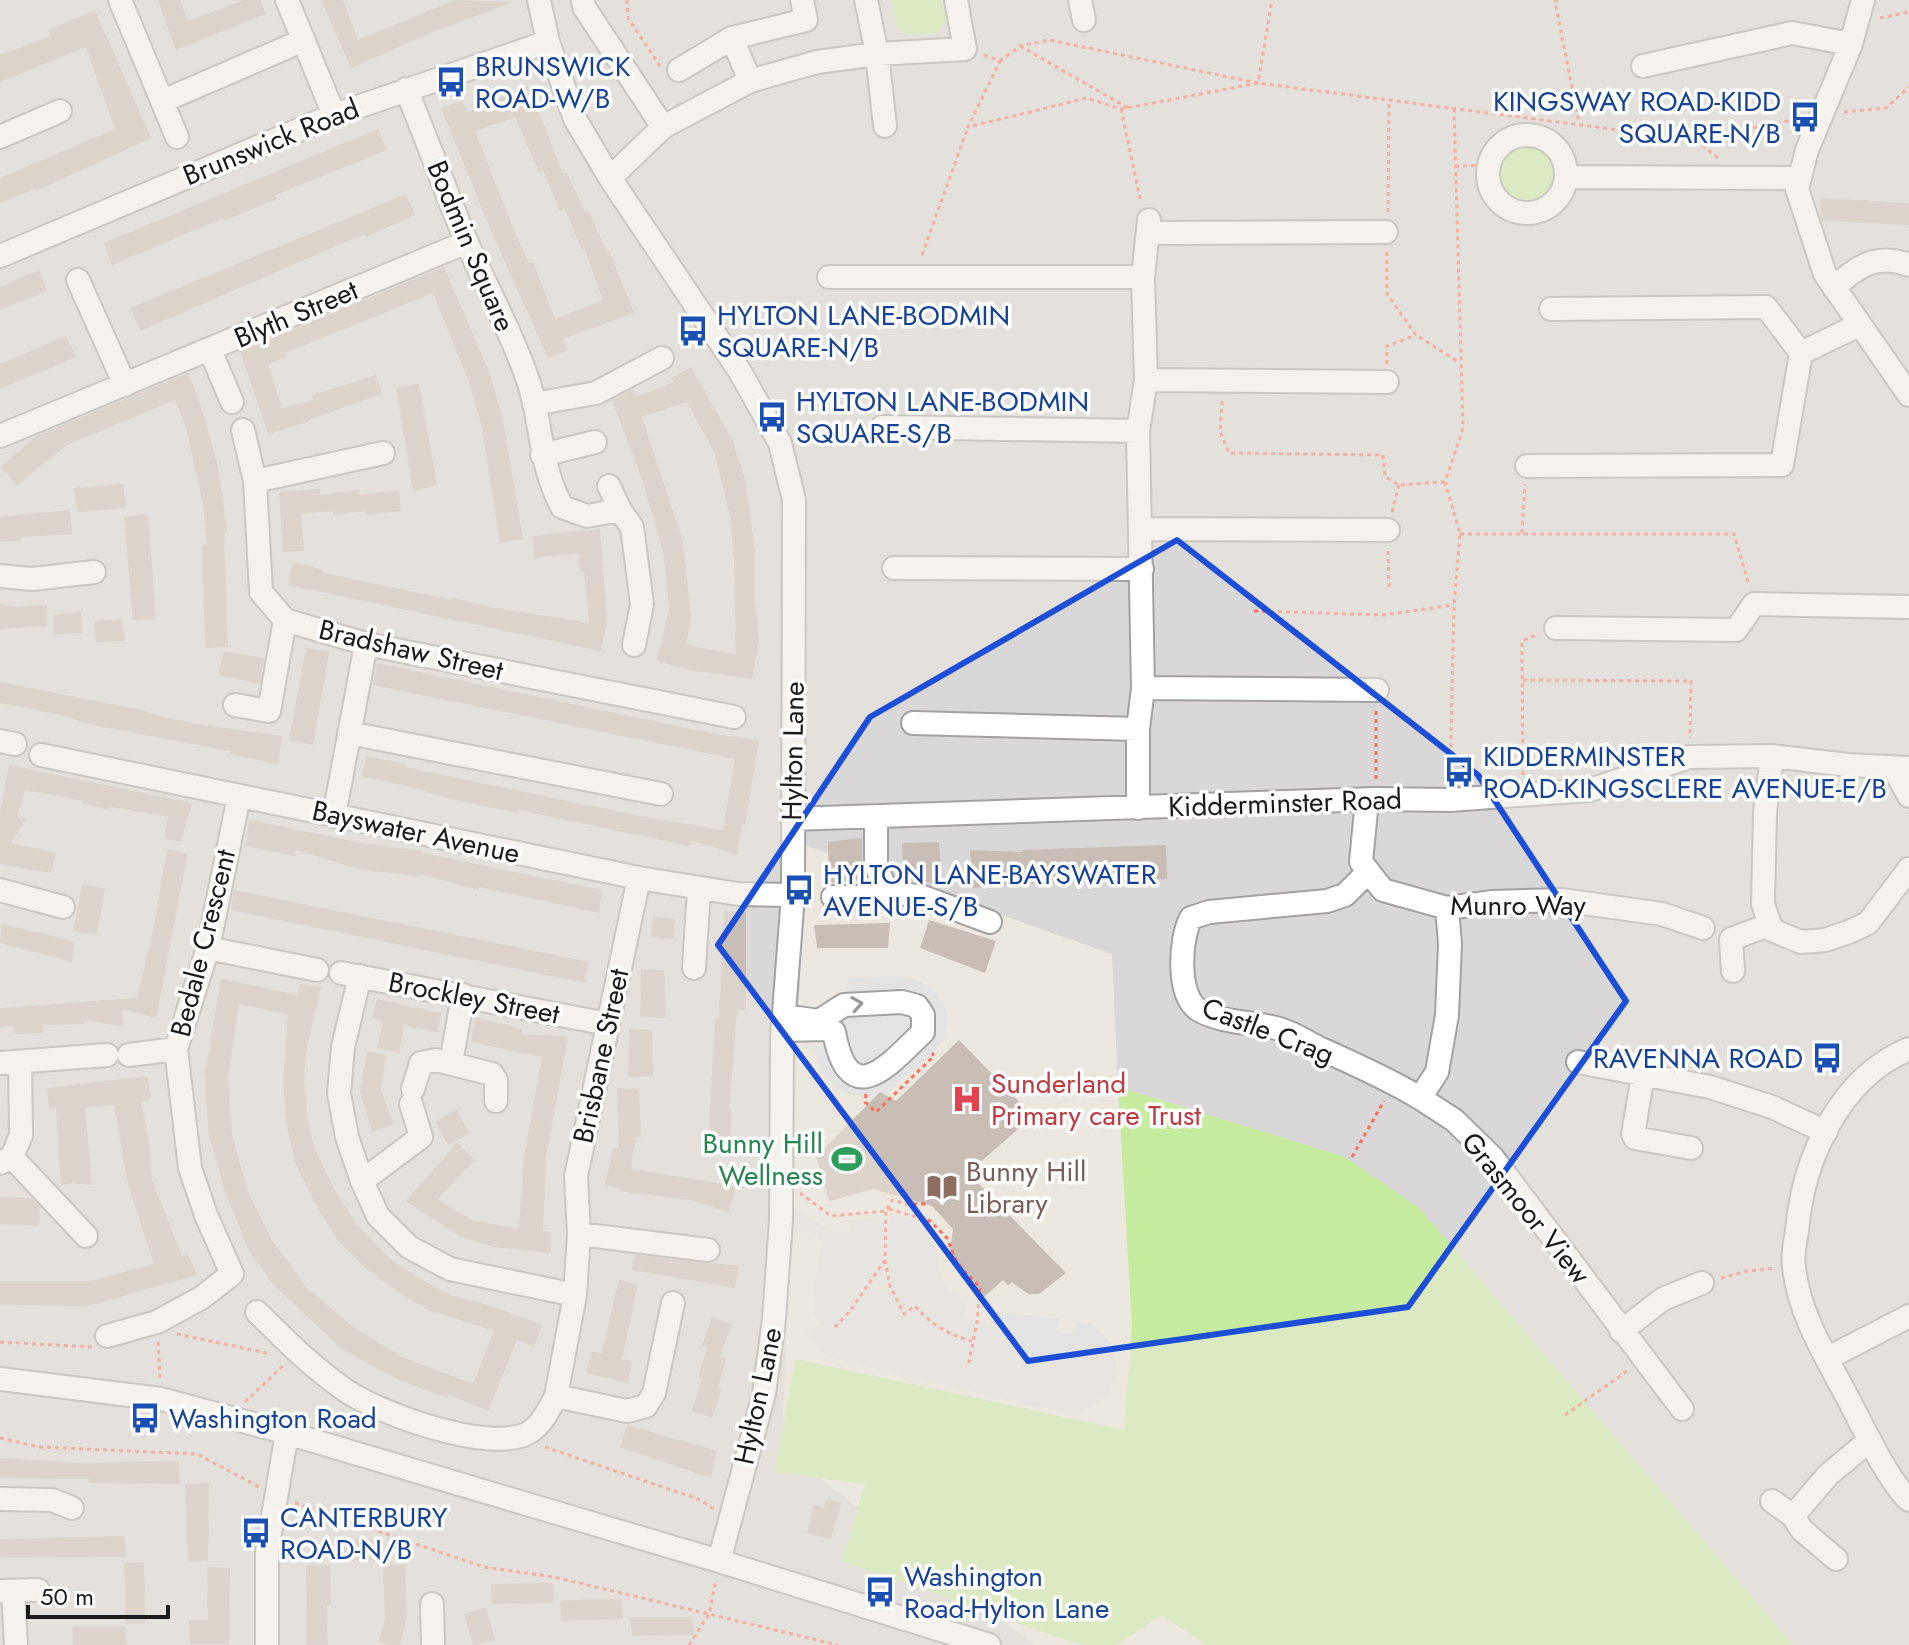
<svg xmlns="http://www.w3.org/2000/svg" width="1909" height="1645" viewBox="0 0 1909 1645" font-family="Jost,sans-serif">
  <style>
    .residential { fill: #d9d7d7 }
    .grass { fill: #c6ed9f }
    .parking { fill: #e3e3e3 }
    .building { fill: #c9beb5; fill-rule: evenodd }
    .lines { fill: none; stroke-linecap: round; stroke-linejoin: round }
    .minor-casing { stroke: #a2a2a2; stroke-width: 26 }
    .path { stroke: #ff6d5e; stroke-width: 3; stroke-dasharray: 4 4; stroke-linecap: butt }
    .minor { stroke: #fff; stroke-width: 22 }
    .oneway { stroke: #989898 }
    .marked { fill: none; stroke: #1d4ed8; stroke-width: 6; stroke-linejoin: round }
    .labels { text-anchor: middle; dominant-baseline: central; stroke-width: 7; stroke-linejoin: round; paint-order: stroke }
    .transit-label { font-size: 28px; fill: #164399; stroke: #fff; text-anchor: start }
    .street-label { font-size: 28px; fill: #1b1b1b; stroke: #fff }
    .health-label { font-size: 28px; fill: #be3a42; stroke: #fff; text-anchor: start }
    .leisure-label { font-size: 28px; fill: #27864d; stroke: #fff; text-anchor: end }
    .education-label { font-size: 28px; fill: #785e54; stroke: #fff; text-anchor: start }
  </style>
  <rect width="100%" height="100%" fill="#ede8df"/>
  <path class="residential" d="M0,0h1909v1645h-131l-433,-488 -227,-70 -6,-133 -307,-109 -23,603 252,197h-1034z"/>
  <path class="grass" d="M892,0h50l4,19 -9,14 -32,2 -8,-9z
    M1500 174a28 28 0 1 1 56 0a28 28 0 1 1-56 0Z
    M1118,1087l227,70 74,51 374,437h-587l-44,-30 -46,30h-36l-238,-84 23,-77 -90,-12 20,-113 329,71 8,-105z"/>
  <path class="parking" d="M890,976l27,4 22,15 9,22 -4,22 -10,14 -48,41 -17,3 -19,-2 -16,-9 -12,-14 -9,-25 15,-1v-6l-20,-23 39,-23 1,-16z
    M791,1204l9,9 37,20 13,-2 -2,-11 35,-4v13h6v-16l27,7 13,14 6,13 6,29 6,11 20,17 -3,14 26,5 3,-12 66,8 -3,12 17,3 3,-12 17,3 9,7 13,18 2,22 -7,20 -16,14 -14,5 -39,-3 -210,-50 -13,-8 -12,-18 14,-8 -7,-12 -1,-17 9,-50 -4,-8 -8,-5h-9l-9,7z"/>
  <path class="building" d="M158,0h22l8,21 56,-21h16l6,14 -90,36z
    M321,0h22l15,40 97,-40 58,2 -85,32 -77,34z
    M95,10l56,128 -115,53 -1,-2 -35,14v-25l115,-49 -29,-82 -86,35v-27l51,-19 -2,-6z
    M529,86l34,88 3,-2 19,40 4,-1 17,40 3,-1 25,63 -72,26 6,11 -20,8 -56,-125 -51,-125 21,-7 5,11zM515,117l24,55 4,-2 17,41 5,-2 17,41 2,-2 19,52 -48,19 -22,-57 -4,1 -17,-37 -37,-95z
    M378,129l9,21 -112,45 2,4 -53,22 -1,-3 -111,47 -8,-22z
    M406,194l9,21 -50,22 -1,-3 -224,97 -10,-23z
    M1820,198l89,5v22l-87,-4z
    M444,267l47,110 12,43 20,119 -23,4 -18,-115 -13,-46 -36,-89 -148,60 1,4 -18,7 14,44 31,-8 -1,-5 64,-20 6,19 -74,26v2l-40,12 -28,-83z
    M39,270l8,21 -47,19v-23z
    M66,336l10,21 -76,32v-25z
    M691,367l41,72 13,40 10,71v49l4,42 -7,38 -62,-9 -33,-9 12,-52 -5,-53 -21,-74 -31,-82 21,-11 2,8 39,-15 -3,-4zM687,402l28,52 15,62 4,45 2,94 -50,-10 5,-27 -8,-76 -41,-125z
    M188,373l12,30 17,60 5,29 5,40 -3,1 4,114 -23,1 -3,-103 5,-1 -4,-40 -17,-77 -11,-27 -108,45 -50,40 -16,-18 35,-31z
    M419,384l18,101 -24,6 -17,-104z
    M123,484l3,24 -49,4 -3,-24z
    M320,489v6l39,-5v5l40,-5 2,21 -34,4 -1,-4 -33,4v-4l-32,3 3,37 -21,1 -4,-60z
    M70,510l2,24 -52,3 1,4 -21,1v-25z
    M148,514l8,105 -23,1 -9,-103z
    M600,529l7,92 -6,30 -313,-66 5,-23 30,8v3l129,27v-3l38,10 99,16 -5,-52 -4,1 -2,-19 -44,5 -2,-22z
    M0,604l17,3 30,-2v21l-47,3z
    M81,612l1,21 -28,1 -1,-19z
    M122,619l3,22 -29,1 -2,-21z
    M306,648l23,4 -16,93 -24,-5z
    M224,651l40,7 -4,26 -42,-9z
    M377,663l343,72 39,5 -14,85 -3,-1 -5,31 -47,-15 -1,6 -170,-36 -1,3 -63,-13 -48,-14 -45,-9 4,-21 40,8 -1,3 235,49 83,14 12,-71 -362,-74z
    M0,682l147,29v2l49,11 86,12 -4,28 -48,-10v-3l-133,-25 -37,-11 -60,-12z
    M9,765l183,38 -11,39 -17,-3 4,-23 -58,-9 -1,3 -27,-7 1,-2 -58,-11 -8,27 9,2 -15,24 45,10 -5,20 -51,-9v-51z
    M249,820l113,23 60,8v2l180,37 -3,23 -120,-26v3l-61,-16v2l-56,-6 -66,-20 -1,6 -49,-10z
    M862,838v27l5,15 -38,3 -1,-41z
    M939,842l3,42 -38,-4 -2,-37z
    M1166,845l1,34 -152,5 -42,4 -3,-38 52,2v-2z
    M167,849l21,4 -32,165 -34,-9 2,18 -40,-7v4l-41,1v8l-29,1v-8l-14,1v-19l137,-10 16,-66z
    M82,885l23,3 -8,47 -24,-4z
    M234,890l355,72 -4,21 -354,-73z
    M724,911l22,1v98l-9,-1 -8,102h3l-2,33 -22,-2 7,-124h4z
    M653,917l22,2 -2,20 -22,-2z
    M929,920l67,21 -11,32 -65,-25z
    M890,923l-2,25h-71l-3,-23z
    M2,924l72,17 -2,21 -72,-19z
    M641,969l23,1 2,48 -26,-1z
    M221,979l77,16 2,-11 21,3 -14,60 -3,28 3,41 7,31 21,44 20,31 34,36 28,19 33,18 41,11 51,19 -8,22 -17,-7 -29,71 -40,-17 -1,4 -48,-18 -56,-30 -69,-65 -25,-34 -23,-57 -17,-58 -5,-66 8,-27h-2zM239,1004l49,11 -5,66 3,40 8,39 20,42 24,39 30,29 38,27 29,17 1,-2 58,19 -21,53 -71,-27 -50,-31 -46,-39 -34,-47 -24,-48 -16,-57 -4,-58z
    M377,999l64,14 -3,19 -34,-6 -5,27 -22,-5 6,-25 -11,-6z
    M475,1017l47,12 -1,5 47,2 -22,122 -3,73 8,1v21l-57,-6 -33,-10 -55,-36 51,-58 18,17 -37,39 34,21 47,9 5,-72 18,-100 -71,-15z
    M629,1029l23,1 1,46 -25,1z
    M959,1040l74,76 -65,57 98,100 -27,21h-11l-16,-12 -4,3 -5,-5 -19,17 -29,-30 -5,-16 3,-22 -21,-23 -59,-17 -44,12 -13,-44 64,-65 16,9z
    M367,1051l19,4 -5,35 13,35 -22,7 -12,-40z
    M147,1076l4,22 -10,3 9,46 2,33 30,76 6,-2 9,21 -109,31 -88,-1v-24h92l62,-17 -26,-80 -14,-79 -29,3 7,77 -18,-2 -13,2 -5,-77 -7,1 -2,-21z
    M617,1088l22,1 2,48h-5l-5,32 105,17 -7,26 -40,-12 -69,-9v-2l-15,-4 8,-37 6,1z
    M456,1109l14,24 -22,12 -13,-23z
    M0,1197l31,1 9,9 -1,19 -39,-2z
    M634,1255l105,11 -4,22 -103,-18z
    M619,1279l19,6 -16,74 10,2 -4,22 -42,-10 6,-21 10,1z
    M712,1317l20,7 -12,32 6,2 -8,31 3,2 -9,27 -20,-7 10,-32 -4,-2 10,-30 -6,-1z
    M627,1425l90,26 -6,27 -91,-31z
    M0,1458l84,5 95,-2 1,23 -90,-1 -1,-4 -89,-1z
    M209,1483l-1,78 -20,1 -3,-78z
    M826,1498l15,5 -10,36 -24,-6 7,-28 10,3z
    M124,1536l2,21 -126,1v-19z
    M383,1538l1,23h-54v-20z
    M144,1562l1,62h-19l-2,-61z
    M405,1564l2,52 -7,29h-10l-11,-3 6,-23 -2,-54z
    M330,1565l1,40h-4l1,40h-21l-1,-79z
    M207,1567l23,1 -1,76h-39l-1,-24h19z
    M553,1583l1,20 -62,1 -1,-20z
    M593,1599h29l1,20 -62,2 -1,-20z
    M486,1608l9,32 -22,5 -9,-31z
    M630,1617h62l2,18 -62,1z
    M72,1626h53l2,19h-54z"/>
  <g class="lines">
    <g class="minor-casing">
      <path id="minor" d="M120,0l57,137
        M287,0l47,115
        M539,0l9,42 27,77 35,59 129,192 41,73 14,57 -1,395 -11,144 -1,181 -7,99 -10,75 -45,167
        M583,0l1,7 79,120
        M866,0l11,54 8,72
        M1080,0l4,20
        M1863,0l-12,44 -44,106 -10,39 28,85 84,121
        M1643,66l149,-33 59,11
        M679,70l53,-32
        M750,81l-18,-43 74,-18 -4,-20
        M406,89c21,51 40,103 61,154 19,43 42,85 58,129 18,46 12,88 37,135l25,9 33,-6
        M163,101l141,-61
        M1488 174a39 39 0 1 1 78 0a39 39 0 1 1-78 0Z
        M0,137l60,-26
        M1567,177l233,1
        M610,178l53,-51 87,-46 67,-19 60,-8 88,-5 -9,-49
        M1148,233l238,-1
        M0,256l334,-141 214,-73
        M829,277h314
        M78,280l47,105
        M1834,288c23,-22 43,-35 75,-23
        M1551,309l215,-2 35,46
        M210,350l22,52
        M1146,380l241,2
        M534,404l62,-11 66,-35
        M882,427l256,4
        M243,430l12,51 6,111 24,28 81,24 368,73
        M0,436l467,-194
        M542,455l53,-13
        M1527,466l255,-1 19,-112 58,-28
        M255,481l128,-28
        M609,486l11,24 12,17 10,77 -8,41
        M1141,529l247,1
        M894,568l248,1
        M0,576l32,3 62,-7
        M1556,628l180,2 18,-26 155,3
        M1143,688l234,2
        M235,705l34,6 16,-91
        M913,723l225,6
        M349,733l312,61
        M0,741l15,3
        M41,755l598,123 99,16 55,1
        M1893,767l16,29
        M1909,768l-61,-3 -76,-9 -7,56 -2,92 9,26 29,12 24,-2 24,-8 19,-9 41,-54
        M1367,800l-6,62 22,28 64,18 46,-6 69,-2 100,14 41,14
        M1138,808v-79l5,-41 -5,-257 8,-51 -3,-103 6,-57
        M334,816l32,-172
        M876,818v47l10,26 37,6 67,25
        M792,819l583,-20 75,1 140,-10 99,-33 83,-1
        M1368,872l-23,23 -18,6 -118,11 -18,6c-11,20 -15,78 8,92 22,13 53,12 77,18 16,4 31,14 45,21 34,15 67,30 99,49
        M0,890l63,17
        M833,897h28l25,-6
        M1447,908l3,36 -3,71 -10,57 -17,26 34,22 39,38 189,251
        M208,948l109,22
        M694,968l5,-79
        M1733,971l-2,-32 38,-14
        M341,973l267,51
        M360,976l-17,71 -4,46 8,44 15,44 16,35 31,31 41,22 125,26
        M782,1030l44,-1 8,3c15,81 55,33 89,0v-17l-6,-9 -15,-4 -58,3 -25,16 -35,-5
        M1909,1049c-70,29 -106,110 -112,182 -2,11 -5,25 -3,36 5,50 36,96 58,139 14,27 36,74 57,94
        M129,1055l47,-6
        M1578,1062l132,25 62,20 54,25
        M0,1063l107,-8
        M451,1063l12,-68
        M1643,1075l-10,59 2,4 56,10
        M413,1089l8,-26 15,-3 56,14 4,6v21
        M12,1157l74,79
        M0,1163l12,-6 9,-22 -1,-73
        M362,1181l59,-44 -10,-33
        M579,1234l129,16
        M257,1312c28,28 55,55 88,78 35,24 141,62 181,44 15,-7 23,-24 30,-38l19,-101 4,-61 -3,-58 63,-298
        M1621,1331l42,-32 39,-16
        M107,1336l50,-14 44,-24 31,-24 -26,-59 -16,-47 -14,-119 32,-101 31,-152
        M1828,1358l81,-42
        M0,1379l161,20 126,34 432,128 270,84
        M556,1396l71,15 19,-5 8,-13 19,-90
        M0,1499l52,1 20,8
        M1772,1501l21,15
        M1836,1559l-34,-29 -9,-14 35,-41 42,-35
        M1,1591l37,-1
        M13,1591l3,54
        M432,1604l1,41
        M267,1645v-94l20,-118"/>
    </g>
    <path class="path" d="M627,0l1,18 32,48
      M1558,0l-3,1 24,122
      M1880,18l29,-6
      M1020,46l108,62
      M984,55l16,6 -32,66 119,-29 34,11 137,-26 438,57 101,-21
      M1000,61l20,-15 29,-6 209,43 14,-83
      M1121,109l20,94
      M1844,112l42,-4 23,-21
      M1696,140l22,18
      M1455,166l33,-1
      M1388,212l1,-112
      M1387,252v42l29,41 44,28
      M922,255l46,-128
      M1387,364v-18l29,-11
      M1222,401l-2,31 9,21 154,2 2,22 14,8 46,-3
      M1392,512l7,-27
      M1522,533l3,-49
      M1460,534h274l15,51
      M1388,551l1,37
      M1254,611l129,4 71,-10
      M1523,680l168,1 -1,57
      M1523,775l-1,-134 17,-7
      M1376,779v-68
      M1450,779l4,-174 6,-71 -15,-52 18,-54 -9,-320
      M866,1094l-1,8 11,10 58,-56 -2,-3
      M1352,1157l32,-56
      M800,1193l31,23 55,-5 6,-11 15,4h18
      M889,1209l41,12 17,17 8,20 8,12 17,17 -3,35 -9,45
      M885,1260l5,26 14,28 11,-8c16,18 33,29 57,35
      M1721,1278l26,-7 29,-3
      M835,1327l15,-16 35,-51 1,-48
      M177,1334l94,20
      M0,1342l92,5
      M158,1342l2,36
      M245,1402l38,-36
      M1565,1415l62,-44
      M0,1438l39,9 158,7 62,33
      M545,1447l153,52 16,10
      M295,1503l189,64 70,10 284,68
      M689,1645l20,-31 7,-34"/>
    <use href="#minor" class="minor"/>
  </g>
  <defs><path id="oneway-chevron" d="M-2-3.5L2.5 0L-2 3.5" fill="none" stroke-width="1.6" stroke-linecap="round" stroke-linejoin="round" transform="scale(2)"/></defs>
  <use class="oneway" href="#oneway-chevron" transform="translate(857 1004) rotate(-9)"/>
  <path d="M0 0H1909V1645H0ZM1177,540l301,235 148,226 -218,306 -380,54 -310,-416 152,-228z" fill="#ede8df" fill-opacity=".55" fill-rule="evenodd"/>
  <path class="marked" d="M1177,540l301,235 148,226 -218,306 -380,54 -310,-416 152,-228z"/>
  <defs>
    <g id="bus-bare" transform="scale(2.4)"><path d="M-5-6H5V4H4V6H2V4H-2V6H-4V4H-5ZM-3.5-4V0h7V-4ZM-3.5 1.2v1.5H-2V1.2ZM2 1.2v1.5H3.5V1.2Z" fill="#1a4fb4" stroke="#fff" stroke-width="2.5" paint-order="stroke"/></g>
    <g id="hospital-bare" transform="scale(2.4)"><path d="M-5-5h3v3.5h4V-5h3V5h-3V1.5h-4V5h-3Z" fill="#e0444e" stroke="#fff" stroke-width="2.5" paint-order="stroke"/></g>
    <g id="stadium-bare" transform="scale(2.4)"><path d="M0-5a6.5 5 0 1 0 0 10a6.5 5 0 1 0 0-10ZM-3.5-1.8h7v3.6h-7Z" fill="#2e9e5b" stroke="#fff" stroke-width="2.5" paint-order="stroke"/></g>
    <g id="library-bare" transform="scale(2.4)"><path d="M-6-4Q-3-5.5-.7-3.5V5Q-3 3-6 4ZM6-4Q3-5.5 .7-3.5V5Q3 3 6 4Z" fill="#8d6e63" stroke="#fff" stroke-width="2.5" paint-order="stroke"/></g>
  </defs>
  <g fill-rule="evenodd">
    <use href="#bus-bare" x="451" y="82"/>
    <use href="#bus-bare" x="1805" y="117"/>
    <use href="#bus-bare" x="693" y="331"/>
    <use href="#bus-bare" x="772" y="417"/>
    <use href="#bus-bare" x="1459" y="772"/>
    <use href="#bus-bare" x="799" y="890"/>
    <use href="#bus-bare" x="1827" y="1058"/>
    <use href="#hospital-bare" x="967" y="1099"/>
    <use href="#stadium-bare" x="847" y="1159"/>
    <use href="#library-bare" x="942" y="1187"/>
    <use href="#bus-bare" x="145" y="1418"/>
    <use href="#bus-bare" x="256" y="1533"/>
    <use href="#bus-bare" x="880" y="1592"/>
  </g>
  <g class="labels">
    <g class="transit-label">
      <text x="475" y="66">BRUNSWICK<tspan x="475" dy="32">ROAD-W/B</tspan></text>
      <text x="1781" y="101" text-anchor="end">KINGSWAY ROAD-KIDD<tspan x="1781" dy="32">SQUARE-N/B</tspan></text>
      <text x="717" y="315">HYLTON LANE-BODMIN<tspan x="717" dy="32">SQUARE-N/B</tspan></text>
      <text x="796" y="401">HYLTON LANE-BODMIN<tspan x="796" dy="32">SQUARE-S/B</tspan></text>
      <text x="1483" y="756">KIDDERMINSTER<tspan x="1483" dy="32">ROAD-KINGSCLERE AVENUE-E/B</tspan></text>
      <text x="823" y="874">HYLTON LANE-BAYSWATER<tspan x="823" dy="32">AVENUE-S/B</tspan></text>
      <text x="1803" y="1058" text-anchor="end">RAVENNA ROAD</text>
      <text x="169" y="1418">Washington Road</text>
      <text x="280" y="1517">CANTERBURY<tspan x="280" dy="32">ROAD-N/B</tspan></text>
      <text x="904" y="1576">Washington<tspan x="904" dy="32">Road-Hylton Lane</tspan></text>
    </g>
    <g class="street-label">
      <text transform="translate(271 142) rotate(-22)">Brunswick Road</text>
      <text transform="translate(471 246) rotate(67)">Bodmin Square</text>
      <text transform="translate(296 314) rotate(-23)">Blyth Street</text>
      <text transform="translate(411 650) rotate(13)">Bradshaw Street</text>
      <text transform="translate(793 751) rotate(-89)">Hylton Lane</text>
      <text transform="translate(1285 803) rotate(-2)">Kidderminster Road</text>
      <text transform="translate(416 832) rotate(12)">Bayswater Avenue</text>
      <text x="1518" y="905">Munro Way</text>
      <text transform="translate(203 943) rotate(-76)">Bedale Crescent</text>
      <text transform="translate(474 998) rotate(11)">Brockley Street</text>
      <text transform="translate(1268 1031) rotate(21)">Castle Crag</text>
      <text transform="translate(601 1056) rotate(-78)">Brisbane Street</text>
      <text transform="translate(1526 1208) rotate(51)">Grasmoor View</text>
      <text transform="translate(758 1396) rotate(-78)">Hylton Lane</text>
    </g>
    <g class="health-label">
      <text x="991" y="1083">Sunderland<tspan x="991" dy="32">Primary care Trust</tspan></text>
    </g>
    <g class="leisure-label">
      <text x="823" y="1143">Bunny Hill<tspan x="823" dy="32">Wellness</tspan></text>
    </g>
    <g class="education-label">
      <text x="966" y="1171">Bunny Hill<tspan x="966" dy="32">Library</tspan></text>
    </g>
  </g>
  <path d="M28 1605v12h140v-12" fill="none" stroke="#1b1b1b" stroke-width="4"/>
  <text x="40" y="1605" font-size="24" fill="#1b1b1b" stroke="#ffffff" stroke-width="6" paint-order="stroke">50 m</text>
</svg>
